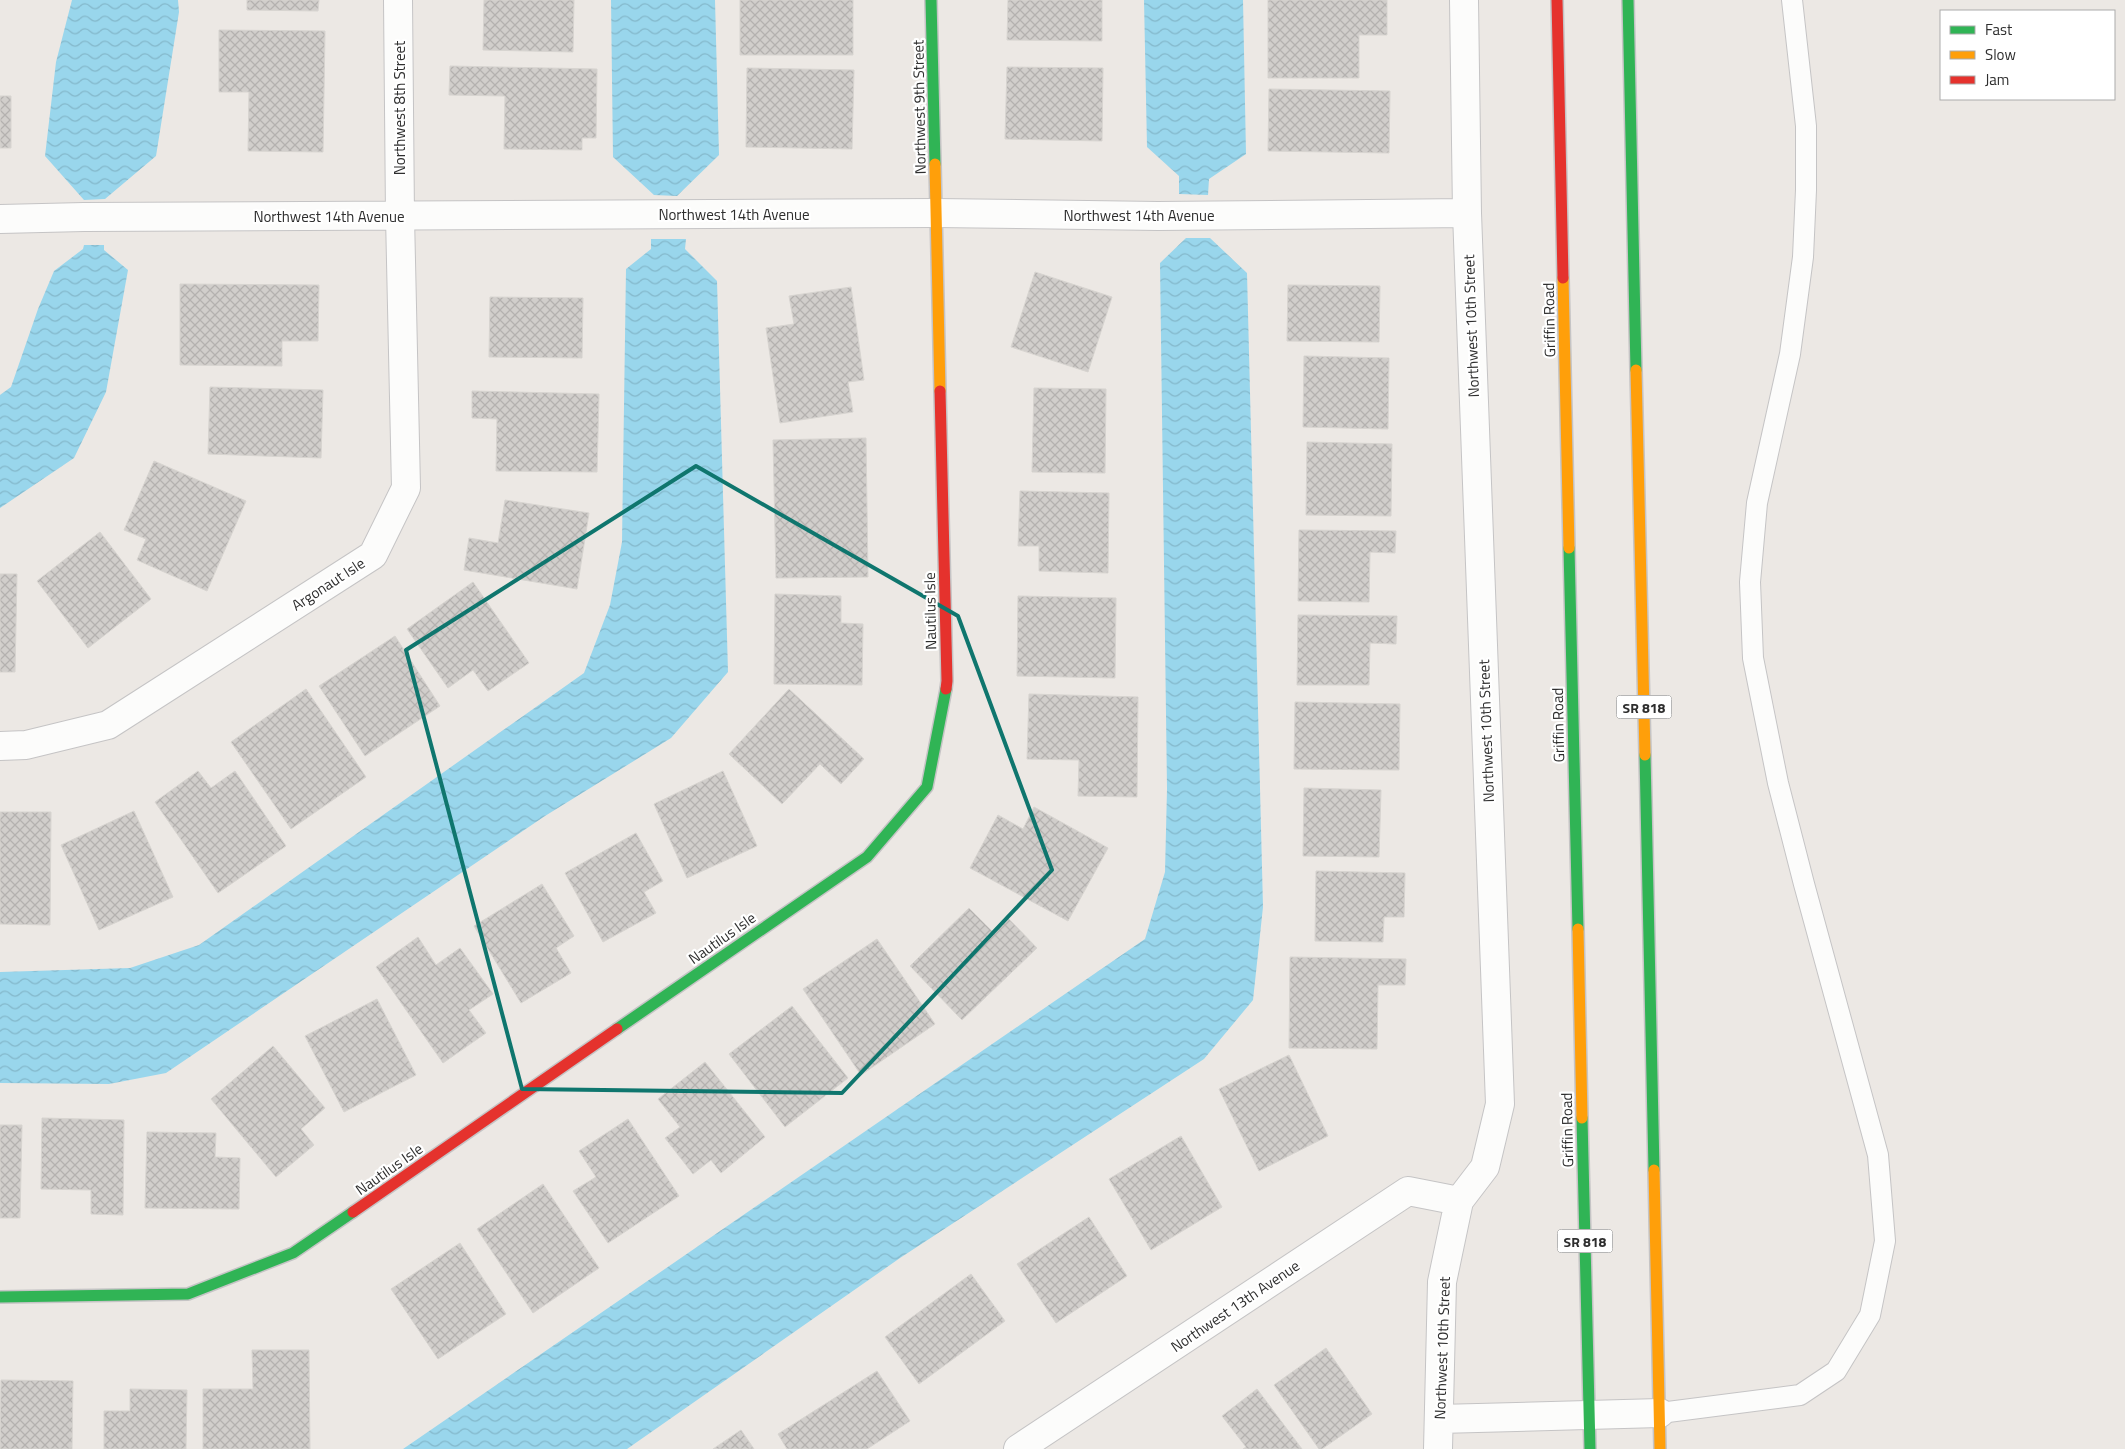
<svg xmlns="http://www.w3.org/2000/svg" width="2125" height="1449" viewBox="0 0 2125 1449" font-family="'Titillium Web',sans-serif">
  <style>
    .water { fill: url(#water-waves) }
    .building { fill: url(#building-cross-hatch); stroke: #d7d4d0 }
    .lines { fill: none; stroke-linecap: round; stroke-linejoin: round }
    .lane-casing { stroke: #c5c4c5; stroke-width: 22 }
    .street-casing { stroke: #c5c4c5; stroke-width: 30 }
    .fast-casing { stroke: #c5c4c5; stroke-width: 14 }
    .slow-casing { stroke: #c5c4c5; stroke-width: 14 }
    .jam-casing { stroke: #c5c4c5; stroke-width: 14 }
    .lane { stroke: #fcfcfb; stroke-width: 20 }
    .street { stroke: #fcfcfb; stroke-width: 28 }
    .fast { stroke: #30b455; stroke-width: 11 }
    .slow { stroke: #ff9f0a; stroke-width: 11 }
    .jam { stroke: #e5322d; stroke-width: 11 }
    .marked { fill: none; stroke: #0f766e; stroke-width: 4; stroke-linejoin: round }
    .labels { text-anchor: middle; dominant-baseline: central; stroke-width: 4.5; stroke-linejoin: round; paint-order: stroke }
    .shield { fill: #fff; stroke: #6d6d6d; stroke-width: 1 }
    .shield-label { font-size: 14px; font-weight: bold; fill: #2e2e2e }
    .street-label { font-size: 15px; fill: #2e2e2e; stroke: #fff }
  </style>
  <defs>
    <pattern id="water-waves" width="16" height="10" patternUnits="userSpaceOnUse" patternTransform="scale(1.25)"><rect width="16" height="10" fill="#99d6ec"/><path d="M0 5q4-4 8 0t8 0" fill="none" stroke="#84b8cb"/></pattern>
    <pattern id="building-cross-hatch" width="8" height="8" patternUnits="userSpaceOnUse" patternTransform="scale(1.25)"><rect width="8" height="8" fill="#d1cecb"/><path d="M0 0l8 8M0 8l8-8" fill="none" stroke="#b4b1af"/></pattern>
  </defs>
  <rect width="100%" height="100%" fill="#ece8e4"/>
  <path class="water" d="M72,0h106l1,12 -23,144 -51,43 -21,1 -39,-44 11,-94z
    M611,0h104l4,155 -42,41 -23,-1 -41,-38z
    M1144,0h99l3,154 -37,25 -1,16 -29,-1v-18l-32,-29z
    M1186,238h24l37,35 16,634 -10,93 -49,59 -304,199 -273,191h-224l742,-510 20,-67 2,-83 -7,-526z
    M651,239h35l-1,10 32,32 11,391 -57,66 -126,78 -379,257 -57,11 -109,-1v-111l130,-4 69,-23 385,-272 26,-68 12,-63 4,-273 25,-20z
    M84,245h20v5l24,20 -22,122 -32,66 -74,50v-113l11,-8 27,-78 16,-38 29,-22z"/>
  <path class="building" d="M247,0h72l-1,11 -71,-1z
    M484,0h90l-1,52 -90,-2z
    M740,0h113v55h-113z
    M1008,0h94v41l-95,-1z
    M1268,0h119v35h-28v43h-91z
    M219,30l106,1 -2,121 -75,-1 1,-59h-30z
    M450,66l147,3 -1,69h-14v12l-78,-1 1,-53 -56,-1z
    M1007,67l96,1 -1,73 -97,-2z
    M747,68l107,2 -2,79 -106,-2z
    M1269,89l121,2 -1,62 -121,-2z
    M0,96h11v52h-11z
    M1035,272l77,25 -24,75 -77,-25z
    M180,284l139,1 -1,56h-36v25l-102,-1z
    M1288,285l92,1 -1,56 -92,-1z
    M851,287l13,93 -16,2 5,30 -73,11 -14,-95 28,-4 -5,-28z
    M490,297l93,1 -1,60 -93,-1z
    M1304,356l85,2 -1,71 -85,-2z
    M210,387l113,3 -2,68 -113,-4z
    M1034,388l72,1 -1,84 -73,-1z
    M472,391l127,3 -2,78 -101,-1 1,-52 -25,-1z
    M866,438l2,139 -92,1 -3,-138z
    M1307,442l85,2 -1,72 -85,-1z
    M154,461l92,40 -39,90 -70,-31 9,-21 -22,-9z
    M1020,491l89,2 -1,80 -69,-2v-25h-21z
    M505,500l84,13 -12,76 -113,-19 5,-32 29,5z
    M1299,530l97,1 -1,22 -25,-1 -1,50 -71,-1z
    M100,532l51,67 -63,49 -51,-67z
    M0,574h17l-2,98h-15z
    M473,582l56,81 -41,28 -15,-21 -25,18 -41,-59z
    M775,594l66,2v27l22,1 -1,61 -88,-1z
    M1018,596l98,2 -1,80 -98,-2z
    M1298,615l99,1 -1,28 -26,-1 -1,42h-72z
    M395,636l45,70 -75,50 -46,-70z
    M306,689l60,88 -75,52 -60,-87z
    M789,689l75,70 -23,25 -21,-20 -38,40 -53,-50z
    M1029,694l109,3 -1,100 -59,-1 1,-36 -52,-1z
    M1295,702l105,2 -1,66 -105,-1z
    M198,771l13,17 24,-17 51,75 -68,47 -63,-91z
    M723,771l34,75 -70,32 -33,-74z
    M1304,788l77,2 -2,67 -76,-1z
    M1034,807l74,41 -40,73 -98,-53 28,-53 25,14z
    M134,811l39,86 -74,33 -38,-85z
    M0,812h51l-1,113 -50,-1z
    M636,833l27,48 -19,11 12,21 -53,29 -38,-69z
    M1316,871l89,2 -1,44h-20l-1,25 -68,-1z
    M542,884l32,52 -18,12 15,25 -50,30 -47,-77z
    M969,908l24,24 14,-15 30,31 -75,72 -52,-54z
    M418,937l18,28 24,-17 33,46 -24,16 17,23 -43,30 -67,-96z
    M877,939l58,85 -74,51 -58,-86z
    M1290,957l116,2 -1,26h-27l-1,64 -88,-1z
    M377,999l39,76 -72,37 -39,-76z
    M792,1006l56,72 -63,49 -56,-73z
    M273,1046l52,62 -24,21 13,16 -38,32 -65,-78z
    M1289,1055l39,81 -69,35 -40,-82z
    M705,1062l60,75 -44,36 -10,-13 -18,14 -28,-36 15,-11 -22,-28z
    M42,1118l82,2 -1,95 -32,-1v-24l-50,-1z
    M628,1119l51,77 -71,47 -35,-52 23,-14 -17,-26z
    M0,1125h22l-2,93h-20z
    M147,1132l69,1 -1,24 25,1 -1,51 -94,-1z
    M1181,1136l41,71 -71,43 -42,-71z
    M543,1184l56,84 -66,45 -56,-84z
    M1089,1217l38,59 -71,47 -39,-59z
    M460,1243l46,71 -68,45 -47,-70z
    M971,1274l34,47 -86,63 -34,-47z
    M1326,1348l46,66 -50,35h-3l-45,-64z
    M252,1350h57l1,99h-107v-60h50z
    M877,1371l33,50 -43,28h-80l-9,-15z
    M1,1380l72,1 -1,68h-72z
    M130,1389l57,1 -1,59h-82v-38h26z
    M1257,1389l45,60h-59l3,-2 -24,-31z
    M741,1430l13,19h-41z"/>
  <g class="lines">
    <g class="lane-casing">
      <path id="lane" d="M1660,1413l140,-18 36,-24 34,-56 15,-74 -7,-86 -74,-271 -26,-101 -25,-125 -3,-76 7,-79 33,-149 13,-97 3,-67v-64l-14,-126"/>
    </g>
    <g class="street-casing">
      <path id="street" d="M0,219l84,-2 852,-4 222,3 309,-3
        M0,746l26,-1 82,-20 265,-170 33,-67 -6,-272 -2,-216
        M1439,1419l221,-6
        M1018,1449l390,-258 51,10
        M1438,1449l4,-167 17,-81 26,-34 15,-63 -33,-891 -3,-213"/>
    </g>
    <g class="fast-casing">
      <path id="fast" d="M931,0l4,164
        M1628,0l8,370
        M1569,548l9,381
        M1645,755l9,415
        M617,1029l250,-172 60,-70 19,-98
        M1582,1118l8,331
        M0,1297l188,-3 105,-41 60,-41"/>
    </g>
    <g class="slow-casing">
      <path id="slow" d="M935,164l5,227
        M1563,278l6,270
        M1636,370l9,385
        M1578,929l4,189
        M1654,1170l6,279"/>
    </g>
    <g class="jam-casing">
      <path id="jam" d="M1557,0l6,278
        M940,391l7,290 -1,8
        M353,1212l264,-183"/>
    </g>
    <use href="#lane" class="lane"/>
    <use href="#street" class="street"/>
    <use href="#fast" class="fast"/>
    <use href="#slow" class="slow"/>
    <use href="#jam" class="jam"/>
  </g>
  <path class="marked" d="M696,466l262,150 94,254 -210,223 -320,-4 -116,-439z"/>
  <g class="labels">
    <g class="shield">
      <rect x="1616.5" y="695.5" width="55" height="23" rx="4"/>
      <rect x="1557.5" y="1229.5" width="55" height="23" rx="4"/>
    </g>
    <g class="shield-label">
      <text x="1644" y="707">SR 818</text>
      <text x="1585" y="1241">SR 818</text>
    </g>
    <g class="street-label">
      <text transform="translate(919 107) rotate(-91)">Northwest 9th Street</text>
      <text transform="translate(399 108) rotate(-90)">Northwest 8th Street</text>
      <text x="734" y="214">Northwest 14th Avenue</text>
      <text x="1139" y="215">Northwest 14th Avenue</text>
      <text x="329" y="216">Northwest 14th Avenue</text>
      <text transform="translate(1549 320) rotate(-91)">Griffin Road</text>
      <text transform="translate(1471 326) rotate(-92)">Northwest 10th Street</text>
      <text transform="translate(328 584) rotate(-33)">Argonaut Isle</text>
      <text transform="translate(930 611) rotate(-91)">Nautilus Isle</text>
      <text transform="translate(1558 725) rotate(-91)">Griffin Road</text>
      <text transform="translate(1486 731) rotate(-92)">Northwest 10th Street</text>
      <text transform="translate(722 938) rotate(-35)">Nautilus Isle</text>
      <text transform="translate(1567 1130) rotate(-91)">Griffin Road</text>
      <text transform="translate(389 1169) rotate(-35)">Nautilus Isle</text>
      <text transform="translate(1235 1306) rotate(-34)">Northwest 13th Avenue</text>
      <text transform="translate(1442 1348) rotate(-88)">Northwest 10th Street</text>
    </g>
  </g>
  <rect x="1940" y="10" width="175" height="90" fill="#ffffff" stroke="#ababab"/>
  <rect x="1950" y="26" width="25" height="8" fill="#30b455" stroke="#ababab"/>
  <text x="1985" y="35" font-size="15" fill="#2e2e2e">Fast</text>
  <rect x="1950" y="51" width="25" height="8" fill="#ff9f0a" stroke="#ababab"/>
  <text x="1985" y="60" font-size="15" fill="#2e2e2e">Slow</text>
  <rect x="1950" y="76" width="25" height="8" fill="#e5322d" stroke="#ababab"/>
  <text x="1985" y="85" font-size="15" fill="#2e2e2e">Jam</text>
</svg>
